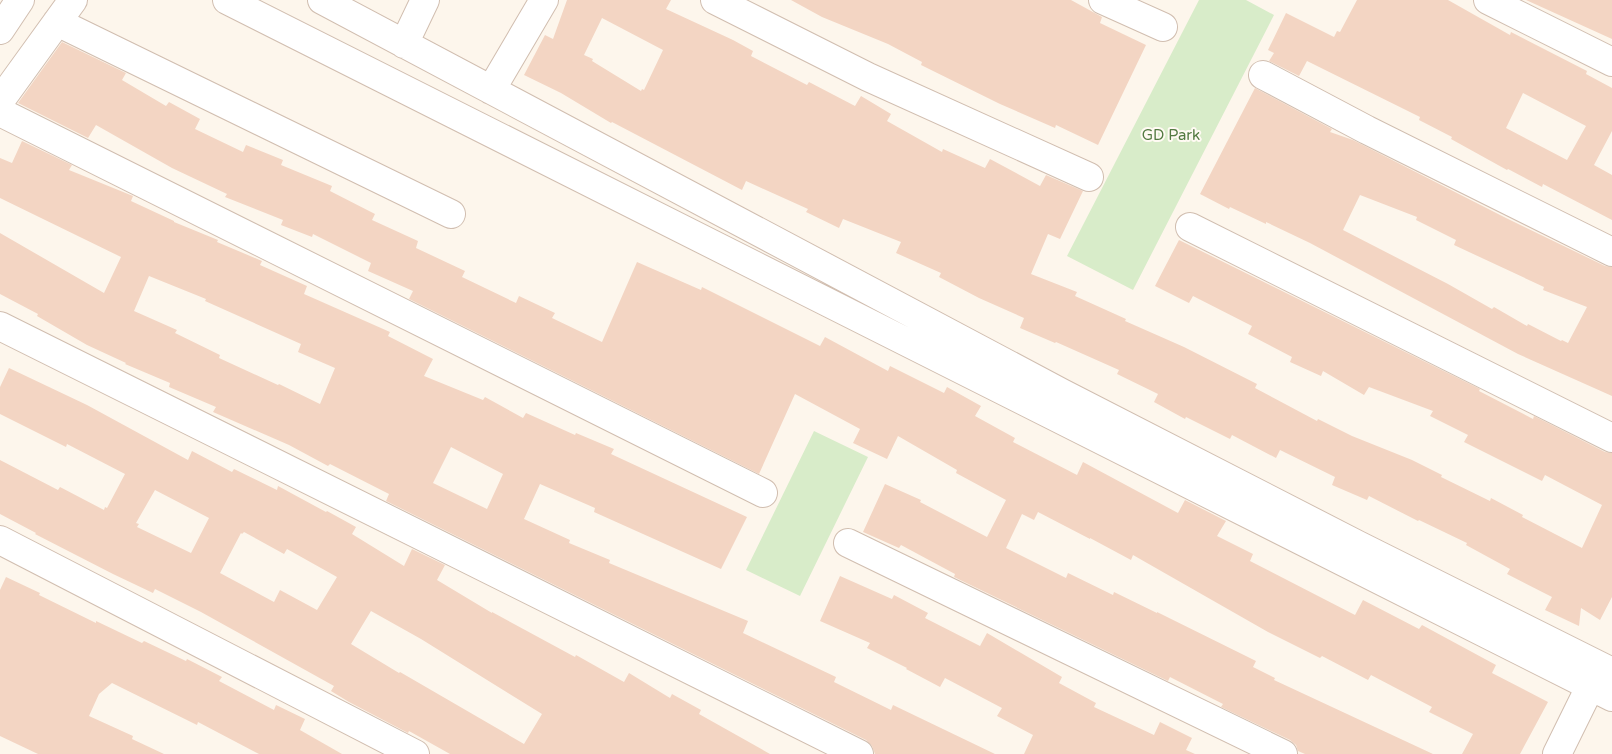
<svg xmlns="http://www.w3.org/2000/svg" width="1612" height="754" viewBox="0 0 1612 754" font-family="'Varela Round',sans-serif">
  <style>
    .green { fill: #d8ecc9 }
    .building { fill: #f3d5c3; fill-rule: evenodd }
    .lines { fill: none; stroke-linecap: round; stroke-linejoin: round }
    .minor-casing { stroke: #d1beb0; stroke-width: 30 }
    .minor { stroke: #fff; stroke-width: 28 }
    .labels { text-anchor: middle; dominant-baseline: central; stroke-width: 4; stroke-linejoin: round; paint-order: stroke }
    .park-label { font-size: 15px; fill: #537a41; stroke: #fffaf3 }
  </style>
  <rect width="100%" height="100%" fill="#fdf6ec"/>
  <path class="green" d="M1199,0h47l28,15 -141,275 -66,-34z
    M814,431l54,26 -68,139 -54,-26z"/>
  <path class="building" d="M567,0h104l-5,9 67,31 20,11 -2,5 56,29 2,-3 46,24 6,-10 30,18 -4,7 55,31 1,-3 42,19 5,-9 50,27 6,-11 37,16 -23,48 -12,-5 -17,40 46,18 -2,4 51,23 -1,2 59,26 73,37 -2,4 62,33 1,-2 34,17 60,24 30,15 -1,2 49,24 1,-3 32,17 -1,2 60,31 20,-43 -57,-30 -3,6 -78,-39 4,-7 -38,-19 3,-5 -64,-24 -5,8 -41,-24 -2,5 -31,-14 2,-5 -44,-23 4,-8 -59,-30 -4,7 -34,-17 24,-46 301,149 -1,2 54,28 1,-3 71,36 7,1v144l-12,23 -19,-12 -2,18 -34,-16 7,-13 -45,-23 3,-5 -44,-24 1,-2 -48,-23 -1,1 -49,-25 -2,4 -35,-15 3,-8 -55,-27 -4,8 -44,-23 -2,4 -44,-22 -1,2 -31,-17 4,-8 -41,-20 2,-4 -63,-28 -1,1 -35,-15 4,-10 -45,-20 -40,-21 2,-4 -45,-20 5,-11 -58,-23 -4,9 -33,-16 2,-3 -62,-28 -4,9 -130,-68 -1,1 -50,-30 -37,-18 21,-40 8,4zM602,18l61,32 -19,40 -2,-1 -1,2 -49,-30 1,-2 -9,-4z
    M791,0h280l31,17 -2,6 46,22 -48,100 -42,-20 -1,3 -55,-24 -79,-39 1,-3 -34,-18 -66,-27z
    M1357,0h91l62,35 1,-3 76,39 -1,3 26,14v43l-18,34 18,10v45l-69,-36 -1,3 -34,-18 -1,1 -56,-31 1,-2 -33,-17 1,-3 -113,-56 -8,15 -30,-15 5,-8 -6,-3 18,-37 48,24 3,-6 3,1zM1523,93l63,33 -19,34 -61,-32z
    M1526,0h86v39z
    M62,42l64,31 -4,7 44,26 3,-4 31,17 -5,10 48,23 3,-7 37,15 -2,5 51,21 -2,5 45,23 -3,6 46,21 -2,7 49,23 -3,6 54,26 3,-7 36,17 -3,5 50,24 35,-80 64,28 1,-3 118,59 5,-9 63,34 2,-5 54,27 3,-6 34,19 -6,10 40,22 -2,4 64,33 6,-13 95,51 7,-13 41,21 -9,15 36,18 -3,7 105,54 8,-15 56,29 3,-4 74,40 -4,8 56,29 -28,52h-58l11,-20 -44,-22 3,-5 -61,-32 -3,5 -46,-24 -2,2 -52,-26 -135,-77 -2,5 -41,-22v1l-52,-27 -4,8 -12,-6 -16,34 60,30 2,-5 45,22 1,-3 43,21v-1l99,49 -3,6 22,11 -1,2 159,74h-128l-7,-3 -2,-6 -6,-5 -69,-33 2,-3 -53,-27 -2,4 -214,-104 1,-3 -54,-29 -2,3 -36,-16 22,-48 36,16 -1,2 67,35 19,-37 -50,-27 1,-3 -59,-34 -11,23 -34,-16 7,-14 -65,-35 -36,80 -350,-175 4,-8 -45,-20 3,-8 -58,-29 -1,3 -31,-12 2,-5 -58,-23 2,-3 -55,-26 -76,-43 -8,13 -70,-35z
    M1255,88l77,41 -2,3 23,8 153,78 99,48 7,1v129l-94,-42 -208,-111 -44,-21v2l-36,-17 -1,2 -29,-15zM1360,195l57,22 -1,3 40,20 -2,5 90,42 -1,3 44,17 -19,36 -6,-3 -1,1 -33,-17 -1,2 -33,-19 -2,2 -44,-25 -105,-54z
    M22,141l50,24 -3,5 64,26 -2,5 43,20v1l44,18 -1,2 45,19 -2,4 47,21 -3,8 86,38 -2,4 45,23 -9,17 59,24 2,-3 38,21 3,-5 49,22 1,-2 38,16 -3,5 136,63 -26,52 -127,-57 1,-4 -55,-24 -16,35 46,21 -1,3 41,17 -1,3 139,58 -5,12 93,44 -2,5 57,28 2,-5 102,49h-120l-3,-8 -6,-6 -480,-239 3,-7 -59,-30 -2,2 -39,-21 -76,-33 3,-5 -47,-20 1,-4 -45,-19 1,-1 -39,-18 -50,-29 1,-2 -38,-20v-61l104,60 17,-36 -121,-59v-40l12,5zM149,276l57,23 -1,2 96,43 -3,8 37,16 -15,36 -41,-20 -1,1 -59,-27 1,-3 -45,-22 2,-3 -43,-19zM451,447l52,27 -16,35 -54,-26z
    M9,368l78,37 101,55 4,-9 40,21 2,-3 43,21 1,-4 48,26 1,-1 29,16 -4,7 52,32 8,-17 33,16 -8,15 55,33v-1l83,45 1,-2 48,27 5,-9 41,25 2,-4 29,16 -2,4 71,40h-320l-41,-23 -1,2 -59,-31 -18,-11 3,-5 -133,-74 -46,-23 -2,4 -40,-19 -78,-40 1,-1 -36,-19v-54l58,30 2,-3 44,23 1,-3 2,1 18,-34 -58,-30 -1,3 -66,-33v-27zM155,490l54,28 -18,35 -54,-26 2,-3 -3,-1zM244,532l40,22 3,-5 50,28 -20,33 -37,-20 -6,12 -54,-29 21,-40 1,1zM371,611l50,28 121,75 -18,30 -124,-72 -1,1 -48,-29z
    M840,576l52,23 2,-4 34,18 -3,5 55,28 7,-13 75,44 -3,6 37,20 -2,4 60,28 6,-13 32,16 -6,12 9,4h-171l9,-19 -36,-19 5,-8 -57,-30 -5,9 -34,-18 1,-1 -40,-20 3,-5 -50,-22z
    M6,577l34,16 -1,2 57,28v-2l46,22 2,-2 42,20 1,-2 35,18 -3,4 55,29 2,-5 29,14 -5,11 42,24h-83l-61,-32 -1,3 -85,-42 -13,11 -10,22 44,20 -1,3 32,15h-126l-38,-18v-146z"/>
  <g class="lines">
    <g class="minor-casing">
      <path id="minor" d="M227,0l1385,697
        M322,0l740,393 296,152 254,127
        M715,0l153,77 221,100
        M1103,0l60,27
        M1488,0l124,62
        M57,22l394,192
        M0,30l20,-30
        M404,44l21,-44
        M1263,75l104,55 245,122
        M491,90l53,-90
        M0,101l73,-101
        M0,112l763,381
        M1190,227l422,211
        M0,326l859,428
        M0,540l415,214
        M848,543l435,211
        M1557,754l34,-69"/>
    </g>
    <use href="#minor" class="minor"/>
  </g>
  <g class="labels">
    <g class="park-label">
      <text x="1171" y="135">GD Park</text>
    </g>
  </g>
</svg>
